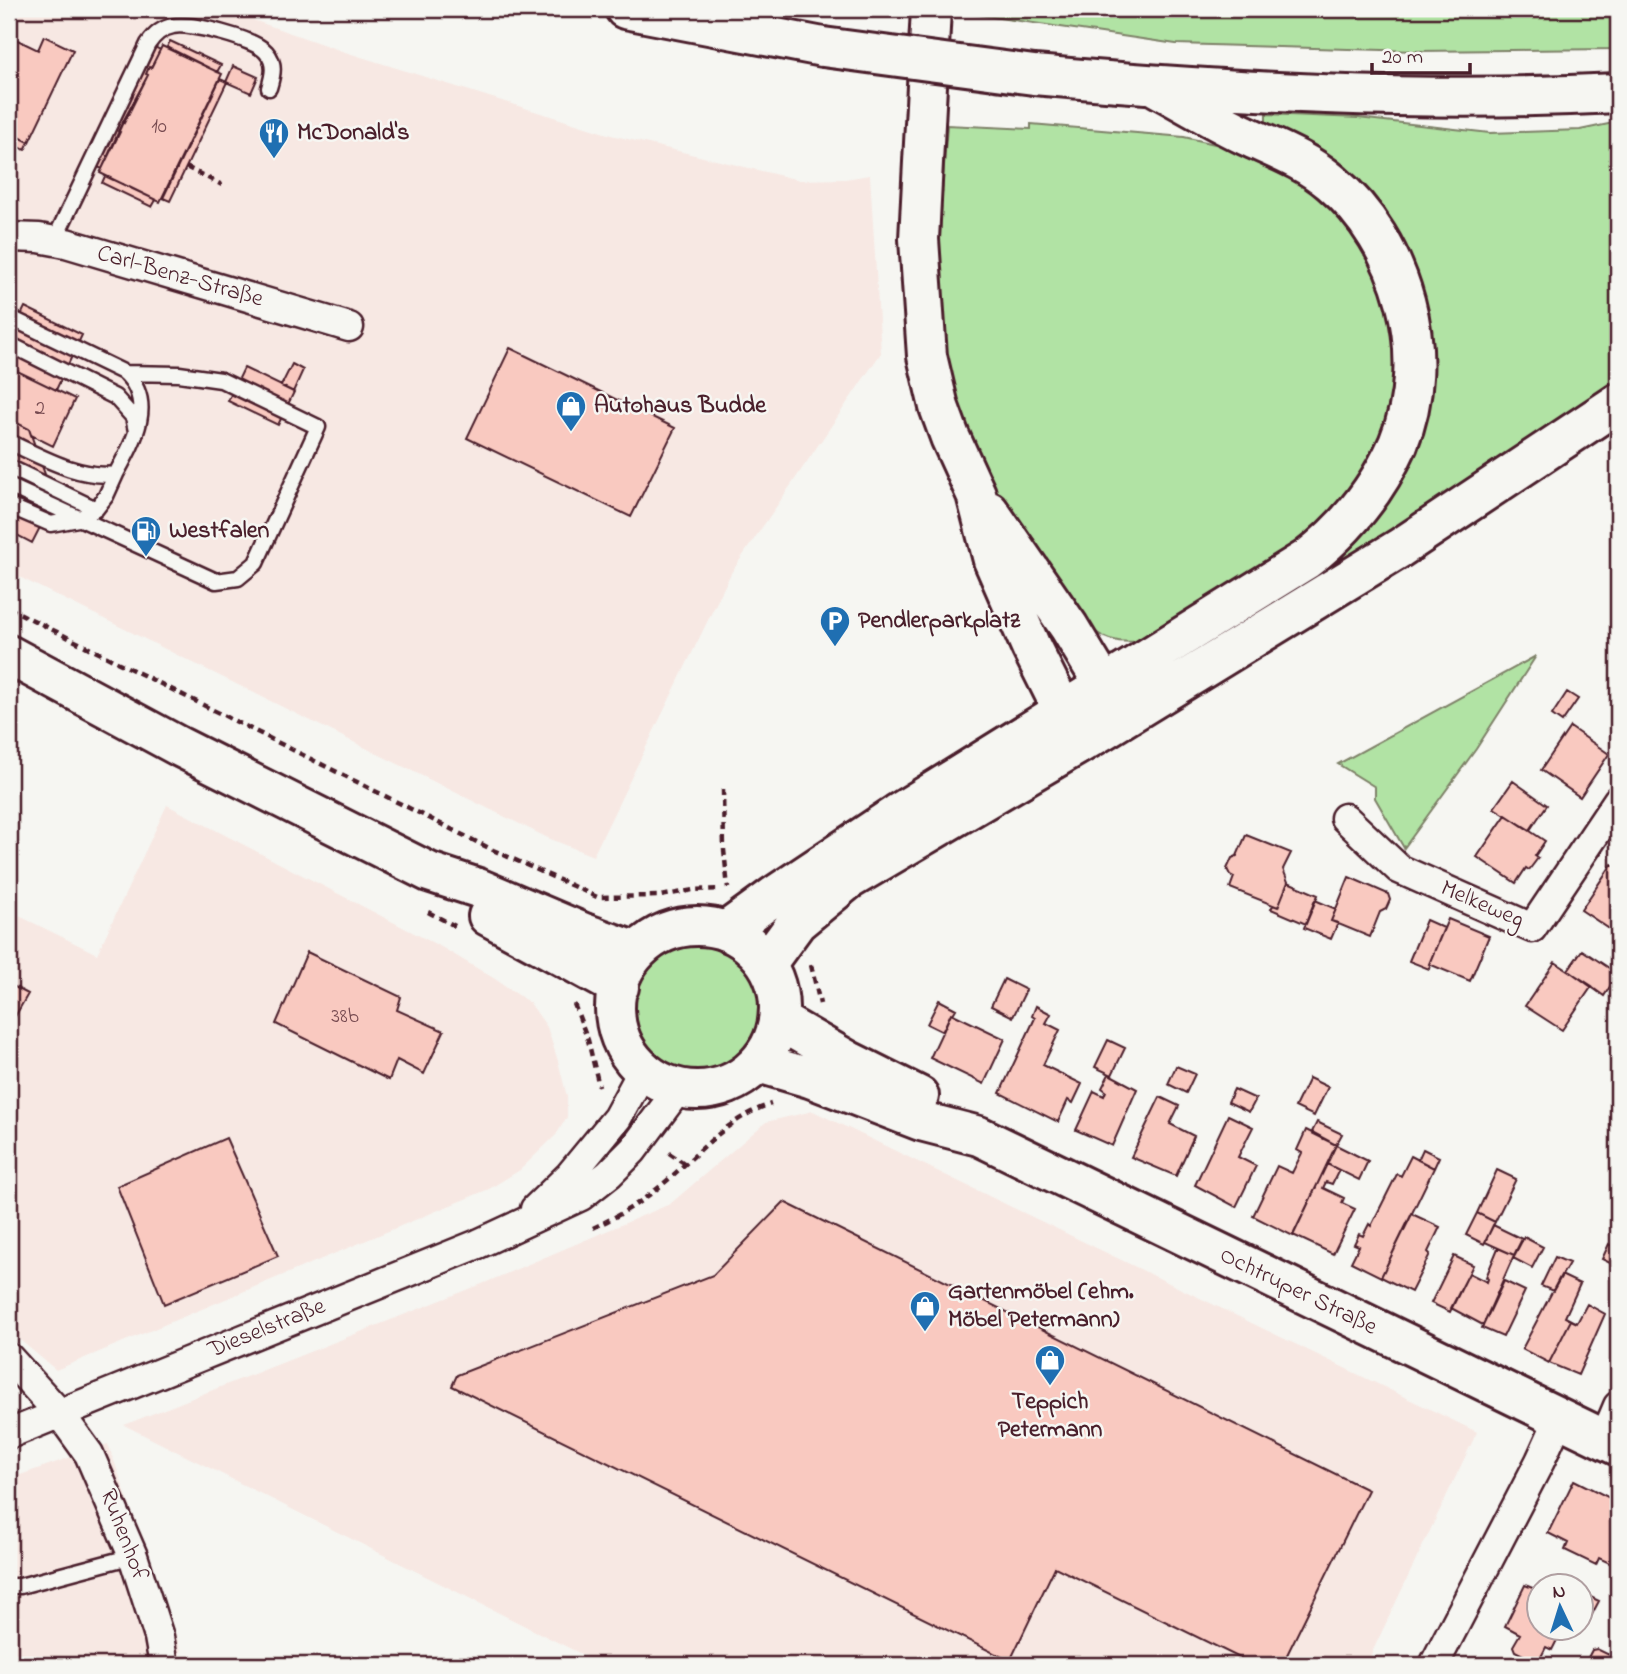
<svg xmlns="http://www.w3.org/2000/svg" width="1627" height="1674" viewBox="0 0 1627 1674" font-family="'Indie Flower',sans-serif">
  <style>
    .built { fill: #f7e8e3 }
    .green { fill: #b1e3a4; stroke: #7e8168; stroke-width: 2 }
    .building { fill: #f9c9c0; stroke: #4a1f2b; stroke-width: 2 }
    .lines { fill: none; stroke-linecap: round; stroke-linejoin: round }
    .service-casing { stroke: #4a1f2b; stroke-width: 19 }
    .minor-casing { stroke: #4a1f2b; stroke-width: 33 }
    .secondary-casing { stroke: #4a1f2b; stroke-width: 44 }
    .trunk-casing { stroke: #4a1f2b; stroke-width: 44 }
    .path { stroke: #4a1f2b; stroke-width: 4.5; stroke-dasharray: 7 5; stroke-linecap: butt }
    .service { stroke: #f6f6f2; stroke-width: 14 }
    .minor { stroke: #f6f6f2; stroke-width: 28 }
    .secondary { stroke: #f6f6f2; stroke-width: 38 }
    .trunk { stroke: #f6f6f2; stroke-width: 38 }
    .trunk-bridge-casing { stroke: #4a1f2b; stroke-width: 44; stroke-linecap: butt }
    .trunk-bridge { stroke: #f6f6f2; stroke-width: 38 }
    .labels { text-anchor: middle; dominant-baseline: central; stroke-width: 5; stroke-linejoin: round; paint-order: stroke }
    .number-label { font-size: 21px; fill: #764a50 }
    .poi-label { font-size: 24px; font-weight: bold; fill: #4a1f2b; stroke: #f6f6f2; text-anchor: start }
    .street-label { font-size: 24px; fill: #4a1f2b; stroke: #f6f6f2 }
  </style>
  <rect width="100%" height="100%" fill="#f6f6f2"/>
  <filter id="ink" filterUnits="userSpaceOnUse"><feTurbulence type="fractalNoise" baseFrequency=".0143" numOctaves="2"/><feDisplacementMap in="SourceGraphic" scale="14" xChannelSelector="R" yChannelSelector="G"/><feConvolveMatrix kernelMatrix="1 2 1 2 8 2 1 2 1" color-interpolation-filters="sRGB"/></filter>
  <g filter="url(#ink)">
    <path class="built" d="M9,9h213l120,42 269,84 188,45 46,-1 25,-4 11,178 -150,220 -138,283 -45,-18 -539,-266z
      M167,805l276,143 52,31 35,24 17,24 11,34 9,36v20l-11,18 -36,35 -31,19 -433,181 -47,-39v-420l88,43z
      M813,1111l664,321 -111,233h-763l-479,-240 358,-141 188,-80 96,-82z
      M108,1444l73,205 -2,16h-170v-186z"/>
    <path class="green" d="M958,9h660v40l-201,2 -241,-7 -218,-32z
      M1266,114l92,4 132,15 90,-3 38,-8v264l-422,272 -39,9 194,-124 69,-239 -154,-178z
      M1031,124l153,13 44,10 55,21 47,35 37,46 25,70 3,50 -5,41 -12,38 -29,47 -46,46 -162,100c-51,7 -61,-27 -87,-63 -14,-20 -29,-40 -43,-61 -42,-67 -68,-147 -71,-227 -2,-55 3,-110 7,-165l84,4z
      M1536,656l-60,93 -72,99 -29,-50v-11l-37,-23z
      M631 1008a66 66 0 1 1 132 0a66 66 0 1 1-132 0Z"/>
    <path class="building" d="M9,36l29,14 6,-14 29,14 -44,92 -20,-10z
      M170,41l51,24 -4,7 -50,-25z
      M153,46l7,4 -9,18 -2,-1 -3,7 2,1 -24,48 -1,-1 -21,47 -7,-4z
      M162,46l60,28 -62,128 -60,-29 20,-41 -2,-1 30,-56 -2,-1 3,-7 2,1z
      M233,66l25,11 -7,16 -25,-11z
      M220,79l7,3 -57,119 -7,-3z
      M9,132l20,10 -4,8 -16,-7z
      M105,176l51,24 -4,7 -50,-24z
      M25,307l57,28 -26,55 -47,-23v-27z
      M510,348l165,80 -44,89 -164,-79z
      M292,364l11,6 -10,22 -12,-6z
      M9,367l66,32 -22,47 -22,-11 -2,-6 -20,-10z
      M244,368l50,24 -16,33 -50,-24z
      M9,419l20,10 25,71 -22,43 -23,-12z
      M1567,692l11,7 -16,23 -10,-7z
      M1570,727l39,27 -29,43 -39,-27z
      M1513,781l34,24 -17,25 -36,-22z
      M1506,815l39,26 -10,15 3,2 -9,12 -3,-2 -10,15 -39,-26z
      M1246,835l45,18 -8,16 5,13 -10,25 -48,-19 4,-11 -4,-2 -3,-6 5,-11 5,-2z
      M1612,864l6,4v57l-4,7 -33,-22z
      M1349,877l39,17 2,6 -4,9 -6,3 -10,25 -39,-16z
      M1288,882l30,13 -12,29 -35,-15 2,-4 5,2z
      M1315,900l21,9 -5,12 7,2 -7,16 -27,-11z
      M1448,919l41,17 -19,45 -41,-17z
      M1426,920l18,8 -15,36 1,1 -1,4 -20,-8z
      M1582,950l36,24 -14,22 -36,-26z
      M307,952l94,45 -4,13 47,21 -20,43 -27,-14 -8,20 -113,-56z
      M1555,962l37,24 -30,44 -37,-24z
      M1004,979l22,11 -13,27 -22,-11z
      M9,984l19,10 -19,33z
      M939,1000l17,9 -3,5 -2,-1 -8,19 -16,-8z
      M1036,1006l15,8 -5,9 14,7 -17,35 39,19 -9,19 -5,-3 -10,22 -58,-29 35,-75 -3,-2z
      M951,1013l54,26 -21,45 -54,-26z
      M1108,1040l17,8 -13,27 -17,-8z
      M1176,1066l19,8 -9,19 -18,-9z
      M1109,1074l28,15 -25,57 -36,-16 18,-39 10,5 2,-5 -4,-3z
      M1309,1078l19,9 -14,29 -19,-9z
      M1234,1089l22,10 -7,13 -21,-10z
      M1160,1097l19,9 -9,18 24,12 -18,40 -45,-19z
      M1228,1115l25,12 -15,30 18,9 -20,41 -41,-22z
      M1317,1122l25,12 -6,11 -24,-13z
      M1306,1130l30,15 -43,91 -40,-20 24,-50 15,7 10,-20 -5,-3z
      M226,1138l52,118 -114,48 -47,-118z
      M1336,1145l32,16 -9,19 -32,-16z
      M1423,1149l16,8 -5,11 -16,-8z
      M1411,1156l23,12 -53,109 -30,-15 8,-16 -5,-2 5,-10 4,2 6,-12 2,2 26,-52 4,2z
      M1327,1164l12,6 -7,14 -6,-2 -3,6 21,10 -2,5 13,6 -22,45 -40,-19z
      M1497,1170l19,9 -21,43 -18,-9z
      M784,1202l584,288 -86,175h-28l-199,-98 -45,94 -558,-275 5,-11 256,-100z
      M1477,1213l18,9 -11,22 -18,-9z
      M1412,1214l28,13 -12,25 2,2 -19,38 -30,-15z
      M1493,1225l29,14 -8,16 -29,-13z
      M1524,1237l19,10 -11,21 -19,-10z
      M1609,1244l9,5v18l-16,-8z
      M1498,1248l16,7 -31,70 -32,-17 18,-35 18,9 1,-3 -2,-2z
      M1454,1256l19,9 -23,47 -19,-9z
      M1555,1257l14,6 -16,28 -12,-5z
      M1561,1275l19,9 -15,33 6,3 -22,43 -27,-14z
      M1504,1281l21,10 -22,46 -21,-9z
      M1587,1304l18,10 -27,61 -29,-12 22,-43 6,3z
      M1574,1480l44,22v65l-19,-9 -3,7 -31,-15 3,-7 -20,-10z
      M1525,1585l15,6v37h23l-11,22 -6,-3 -6,12 -5,2 -20,-10 -2,-5 7,-12 -15,-8z
      M1582,1593l17,8 -10,19 -7,-3z
      M1618,1637v28h-34l8,-15 5,-1 12,6z"/>
    <g class="lines">
      <g class="service-casing">
        <path id="service" d="M54,241l94,-197c6,-9 14,-16 25,-18 17,-4 82,13 93,26 10,11 7,23 3,36
          M9,317l116,56c31,30 9,68 -9,101 -37,5 -74,-17 -107,-32
          M9,344l106,53 18,20 3,14
          M9,467l87,42
          M9,486l207,95 22,-3 18,-15 62,-136 -97,-47 -42,-6 -54,-1
          M9,506l42,18 27,-5 18,-10 10,-13 10,-22
          M9,1586h11l113,-30"/>
      </g>
      <g class="minor-casing">
        <path id="minor" d="M9,237l30,1 27,5 283,84
          M1345,818l54,51 133,59 86,-128
          M535,1209l35,-34 47,-57 26,-48
          M9,1358l51,56 29,40 44,102 26,81 5,28
          M9,1434l469,-190 103,-48 28,-22 24,-24 47,-63
          M1604,1439l14,-33
          M1434,1665l106,-204 20,-44"/>
      </g>
      <g class="secondary-casing">
        <path id="secondary" d="M9,655l171,92 249,125 49,16 106,45 53,19
          M488,916l131,71
          M615 1008a82 82 0 1 1 164 0a82 82 0 1 1-164 0Z
          M778,1020l71,41 70,35
          M758,1063l52,15 111,43 58,15 639,310"/>
      </g>
      <g class="trunk-casing">
        <path id="trunk" d="M625,9l198,38
          M931,9l-12,230 8,117 12,51 11,30 26,57 17,66 38,87 32,64 22,11
          M1034,75c195,17 389,28 584,18
          M989,511l80,116 35,58 -1,25
          M726,931l48,-35 123,-82 410,-255c40,-31 70,-68 91,-115 37,-89 5,-202 -67,-262 -26,-22 -54,-32 -84,-46 -32,-15 -63,-34 -94,-51
          M767,963l30,-41 51,-42 255,-150 297,-182 218,-145"/>
      </g>
      <path class="path" d="M186,167l36,18
        M9,608l484,242 104,47 64,-1 32,-6 28,-1
        M723,789l1,61 4,38
        M428,912l27,14
        M811,965l9,39
        M574,1004l14,36 11,46
        M669,1153l15,10
        M593,1228c19,-9 39,-20 56,-33 41,-30 72,-75 122,-91"/>
      <use href="#service" class="service"/>
      <use href="#minor" class="minor"/>
      <use href="#secondary" class="secondary"/>
      <use href="#trunk" class="trunk"/>
      <g class="trunk-bridge-casing">
        <path id="trunk-bridge" d="M823,47l211,28"/>
      </g>
      <use href="#trunk-bridge" class="trunk-bridge"/>
    </g>
  </g>
  <defs>
    <g id="restaurant-pin" transform="scale(1.575)"><path d="M0 17L-7.5 6A9.5 9.5 0 1 1 7.5 6Z" fill="#1f6fb2" stroke="#f6f6f2"/><path d="M-5-6h1v4h1v-4h1v4h1v-4h1v5L-1.5 .5V6h-2V.5L-5-1ZM5-6V6H3V1.5H1.5Q1.5-4 5-6Z" fill="#fff"/></g>
    <g id="shop-pin" transform="scale(1.575)"><path d="M0 17L-7.5 6A9.5 9.5 0 1 1 7.5 6Z" fill="#1f6fb2" stroke="#f6f6f2"/><path d="M-5-2.5h2.3a2.7 3.5 0 0 1 5.4 0H5L5.5 6h-11ZM-1.5-2.5h3a1.5 2.3 0 0 0-3 0Z" fill="#fff"/></g>
    <g id="fuel-pin" transform="scale(1.575)"><path d="M0 17L-7.5 6A9.5 9.5 0 1 1 7.5 6Z" fill="#1f6fb2" stroke="#f6f6f2"/><path d="M-5.5-6h7V0h2V4h1.3V-2.5L3-4.5l.8-.8L6-3V5H2.5V1h-1V6h-7ZM-4.2-4.7v3.2H.2V-4.7Z" fill="#fff"/></g>
    <g id="parking-pin" transform="scale(1.575)"><path d="M0 17L-7.5 6A9.5 9.5 0 1 1 7.5 6Z" fill="#1f6fb2" stroke="#f6f6f2"/><path d="M-3.5-5.5H1a3.5 3.5 0 0 1 0 7H-1V5.5H-3.5ZM-1-3.4V-.6H.8a1.4 1.4 0 0 0 0-2.8Z" fill="#fff"/></g>
  </defs>
  <g fill-rule="evenodd">
    <use href="#restaurant-pin" x="274" y="133"/>
    <use href="#shop-pin" x="571" y="406"/>
    <use href="#fuel-pin" x="146" y="531"/>
    <use href="#parking-pin" x="835" y="621"/>
    <use href="#shop-pin" x="925" y="1306"/>
    <use href="#shop-pin" x="1050" y="1360"/>
  </g>
  <g class="labels">
    <g class="number-label">
      <text x="159" y="127">10</text>
      <text x="40" y="409">2</text>
      <text x="345" y="1017">38b</text>
    </g>
    <g class="poi-label">
      <text x="297" y="133">McDonald's</text>
      <text x="594" y="406">Autohaus Budde</text>
      <text x="169" y="531">Westfalen</text>
      <text x="858" y="621">Pendlerparkplatz</text>
      <text x="948" y="1292">Gartenmöbel (ehm.<tspan x="948" dy="28">Möbel Petermann)</tspan></text>
      <text x="1050" y="1402" text-anchor="middle">Teppich<tspan x="1050" dy="28">Petermann</tspan></text>
    </g>
    <g class="street-label">
      <text transform="translate(180 277) rotate(16)">Carl-Benz-Straße</text>
      <text transform="translate(1482 905) rotate(23)">Melkeweg</text>
      <text transform="translate(1298 1292) rotate(26)">Ochtruper Straße</text>
      <text transform="translate(267 1329) rotate(-22)">Dieselstraße</text>
      <text transform="translate(123 1535) rotate(69)">Ruhenhof</text>
    </g>
  </g>
  <rect width="1627" height="1674" fill="none" stroke="#f6f6f2" stroke-width="35"/>
  <rect x="18" y="18" width="1592" height="1639" fill="none" stroke="#4a1f2b" stroke-width="2.5" filter="url(#ink)"/>
  <g transform="translate(1560 1607) rotate(356)"><circle r="33" fill="#f6f6f2" stroke="#b1a0a2" stroke-width="2"/>
  <path d="M0-5L12 26L0 18L-12 26Z" fill="#1f6fb2"/>
  <text y="-10" font-size="19" font-weight="bold" text-anchor="middle" fill="#4a1f2b">N</text>
  </g>
  <path d="M1372 63v10h98v-10" fill="none" stroke="#4a1f2b" stroke-width="3.5"/>
  <text x="1382" y="63" font-size="21" fill="#4a1f2b" stroke="#f6f6f2" stroke-width="5" paint-order="stroke">20 m</text>
</svg>
